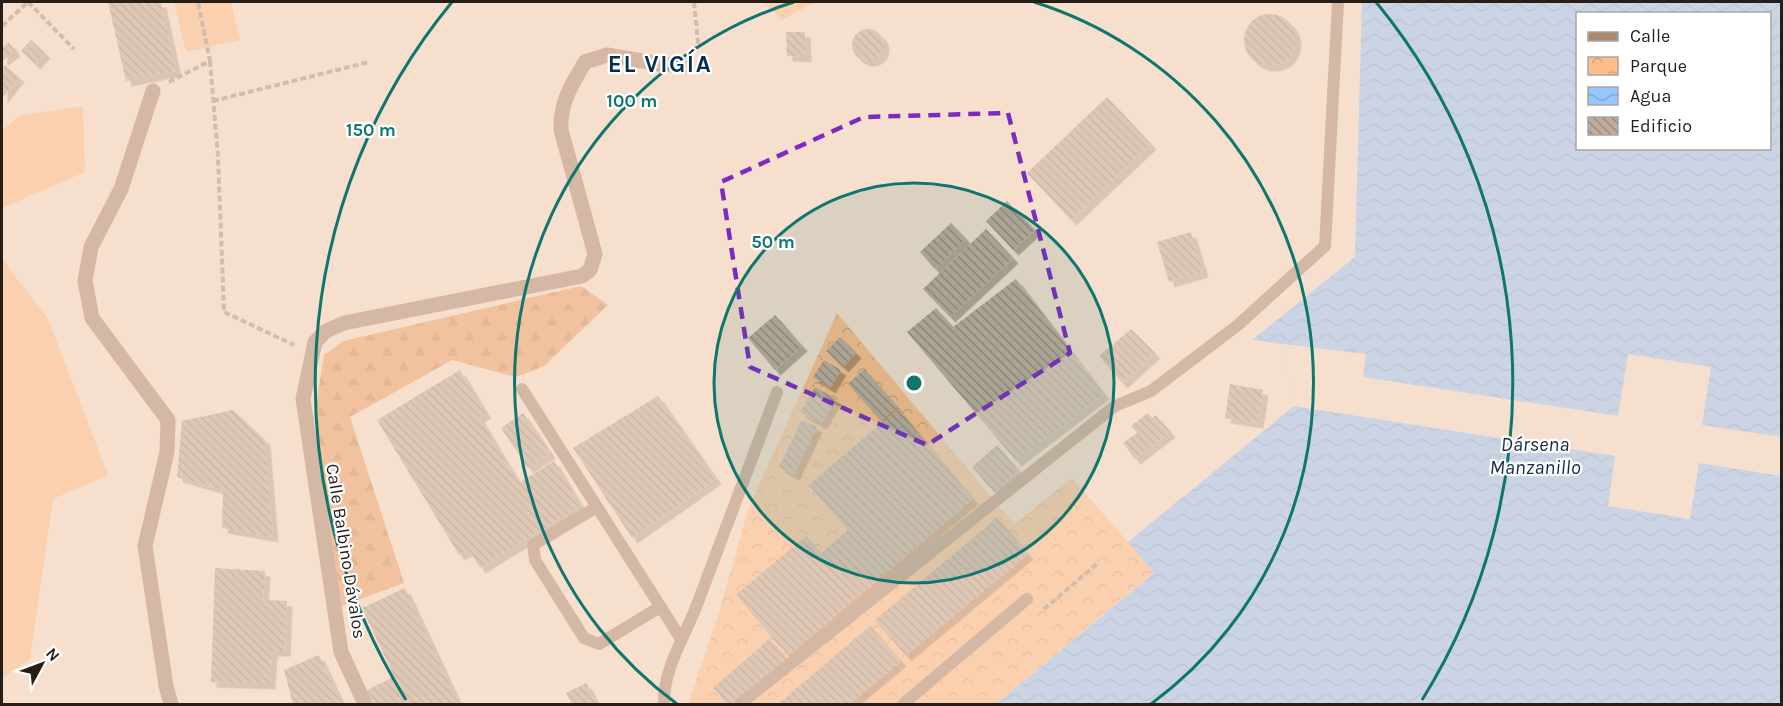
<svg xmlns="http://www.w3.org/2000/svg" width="1783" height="706" viewBox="0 0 1783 706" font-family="Karla,sans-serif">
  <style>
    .grass { fill: #fdbe8a }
    .forest { fill: url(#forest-firs) }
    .park { fill: url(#park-crowns) }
    .water { fill: url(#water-waves); fill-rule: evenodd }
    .pier { fill: #f7dfcd }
    .building { fill: url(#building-back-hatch); filter: url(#shadow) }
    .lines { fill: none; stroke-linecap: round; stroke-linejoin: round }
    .path { stroke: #a59486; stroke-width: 4; stroke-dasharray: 6 3; stroke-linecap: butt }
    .lane { stroke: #aa8a70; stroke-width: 12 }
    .street { stroke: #aa8a70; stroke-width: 15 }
    .marked { fill: none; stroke: #7b2cbf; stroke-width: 4.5; stroke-dasharray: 12 8; stroke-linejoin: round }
    .ring { fill: none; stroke: #0f766e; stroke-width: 3 }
    .labels { text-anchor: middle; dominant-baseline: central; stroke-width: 4.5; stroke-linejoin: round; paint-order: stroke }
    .street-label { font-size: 18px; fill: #251d16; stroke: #fff }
    .water-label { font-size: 20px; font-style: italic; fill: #122c47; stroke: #fff }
    .district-label { font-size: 24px; font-weight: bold; letter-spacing: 1.5px; fill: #042d52; stroke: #fff }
    .centre { fill: #0f766e; stroke: #fff; stroke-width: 3 }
    .ring-label { font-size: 18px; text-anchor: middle; font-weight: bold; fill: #0f766e; stroke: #fff; stroke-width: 4.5; stroke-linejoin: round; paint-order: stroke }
  </style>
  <defs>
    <pattern id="forest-firs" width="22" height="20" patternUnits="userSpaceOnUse" patternTransform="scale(1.5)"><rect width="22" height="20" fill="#e9a062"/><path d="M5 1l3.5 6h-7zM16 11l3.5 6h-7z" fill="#c88954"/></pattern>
    <pattern id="park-crowns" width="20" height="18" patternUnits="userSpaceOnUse" patternTransform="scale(1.5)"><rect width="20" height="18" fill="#fdbe8a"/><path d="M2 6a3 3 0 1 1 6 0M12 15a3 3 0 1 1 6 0" fill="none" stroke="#d9a376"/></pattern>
    <pattern id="water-waves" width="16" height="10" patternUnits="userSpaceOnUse" patternTransform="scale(1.5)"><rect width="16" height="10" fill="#95c8fe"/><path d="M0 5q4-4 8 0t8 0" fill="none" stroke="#80abd9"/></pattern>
    <pattern id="building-back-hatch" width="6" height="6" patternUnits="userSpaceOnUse" patternTransform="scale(1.5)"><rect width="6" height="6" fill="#c0aa99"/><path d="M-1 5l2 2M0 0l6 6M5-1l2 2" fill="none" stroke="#9c8a7c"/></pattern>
    <filter id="shadow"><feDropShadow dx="5.5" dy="5.5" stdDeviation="0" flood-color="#0004"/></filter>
  </defs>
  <rect width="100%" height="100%" fill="#f7dfcd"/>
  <path class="grass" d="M174,2h57l9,38 -54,12z
    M764,2h51l-33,18z
    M83,106l2,66 -83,36v-77l17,-15z
    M2,259l46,60 60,156 -55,24 -23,160 -28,19z"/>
  <path class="forest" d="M581,286l27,19 -64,61 -28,11 -64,-17 -102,57 54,166 -73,27 -12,-117 -2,-93 7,-45 19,-14z"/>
  <path class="park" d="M837,313l177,211 58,-46 82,94 -158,132h-308l29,-85 32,-112z"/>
  <path class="water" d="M1362,2h419v702h-785l158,-131 -26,-31 166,-136 -12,-62 -30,-4 103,-83zM1578,14h192v134h-192z"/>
  <path class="pier" d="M1282,344l84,10 -3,23 255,39 10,-62 83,13 -9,58 79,12v39l-82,-13 -9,56 -82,-13 7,-50 -321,-50z"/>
  <path class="building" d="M108,2h53l15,69 -50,10z
    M1244 40a26 26 0 1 1 52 0a26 26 0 1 1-52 0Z
    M852 45a16 16 0 1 1 32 0a16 16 0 1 1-32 0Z
    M786,32h19l1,25 -19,-1z
    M31,40l14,13 -10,11 -14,-13z
    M9,42l6,9 -13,10v-13z
    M5,65l14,12 -17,21v-29z
    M1107,97l44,47 -80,76 -44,-47z
    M1007,201l28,29 -22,20 -27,-29z
    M951,223l15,16 -31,30 -15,-17z
    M986,229l27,29 -63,59 -27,-28z
    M1191,232l12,40 -34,10 -12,-40z
    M1016,279l88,115 -88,67 -109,-129 29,-24 17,19z
    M775,315l27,31 -27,24 -27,-32z
    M1131,329l24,24 -33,30 -23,-27z
    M840,337l16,16 -13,14 -17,-16z
    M824,360l17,10 -11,18 -17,-11z
    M864,369l33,38 -16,14 -33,-37z
    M460,370l26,43 -7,4 40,66 35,-22 27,45 -101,62 -11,-18 -10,5 -82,-135z
    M1230,384l33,6 -5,33 -33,-5z
    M815,387l21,12 -15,25 -21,-12z
    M658,396l58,83 -84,59 -59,-90z
    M898,409l75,90 -185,157 -52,-61 70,-59 15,17 27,-23 -39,-45z
    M233,410l32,30 8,97 -51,-9 1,-38 -46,-13 5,-56z
    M523,413l27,40 -22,15 -27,-40z
    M1148,413l4,5 4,-3 14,17 -35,27 -12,-16 14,-10 -6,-7z
    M802,420l15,7 -23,48 -15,-8z
    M997,445l22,26 -25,21 -22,-25z
    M997,518l31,36 -122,102 -31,-36z
    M215,568l50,3 -2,29 24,1 -2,50h-13l-2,33 -59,-2z
    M405,588l54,116h-52l-45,-96z
    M870,626l31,35 -51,43h-72z
    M769,639l19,22 -51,43h-10l-14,-16z
    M319,655l23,49h-49l-9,-34z
    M391,678l13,26h-30l-7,-14z
    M586,683l11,21h-25l-6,-11z"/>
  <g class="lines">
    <path class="path" d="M28,2l46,47
      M694,2l4,40 -3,6
      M2,26l26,-24
      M210,61l8,95 6,156 70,33
      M169,82l41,-21 -12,-59
      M213,101l156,-39
      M1044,609l54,-46"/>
    <path class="lane" d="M522,389l159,250
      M597,507l-64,38 2,15 49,78 15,6 61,-37
      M664,704c-1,-36 22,-69 34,-102 27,-70 52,-140 79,-210
      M740,704l375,-298 36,-15 87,-66 87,-79 13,-244
      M903,704l124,-105"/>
    <path class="street" d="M153,91l-32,98 -30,58 -6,34 7,37 76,102 -1,32 -22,94 21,140 5,18
      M365,704l-24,-52 -38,-253 12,-57 11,-11 18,-8 238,-47 8,-6 5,-16 -34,-124c-1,-28 10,-44 24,-68l22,-7 53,9 26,2"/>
  </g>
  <path d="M0 0H1783V706H0ZM1008,113l62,240 -143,92 -177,-78 -29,-185 143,-65z" fill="#f7dfcd" fill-opacity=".55" fill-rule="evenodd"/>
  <path class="marked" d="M1008,113l62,240 -143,92 -177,-78 -29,-185 143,-65z"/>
  <circle cx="914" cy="383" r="200" fill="#0f766e" fill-opacity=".12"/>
  <g class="ring">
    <circle cx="914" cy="383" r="200"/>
    <path d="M677 704A399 399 0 0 1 794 2M1034 2A399 399 0 0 1 1151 704"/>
    <path d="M406 700A599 599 0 0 1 452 2M1376 2A599 599 0 0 1 1422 700"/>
  </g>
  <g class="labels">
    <g class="street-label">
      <text transform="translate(346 551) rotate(81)">Calle Balbino Dávalos</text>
    </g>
    <g class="water-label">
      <text x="1535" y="444">Dársena<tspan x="1535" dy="23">Manzanillo</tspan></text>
    </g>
    <g class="district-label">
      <text x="660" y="64">EL VIGÍA</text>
    </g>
  </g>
  <circle cx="914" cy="383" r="9" class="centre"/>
  <g class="ring-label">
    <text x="632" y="107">100 m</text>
    <text x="371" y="136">150 m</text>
    <text x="773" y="248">50 m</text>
  </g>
  <rect width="1783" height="706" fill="none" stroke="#251d16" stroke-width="6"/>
  <rect x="1576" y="12" width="195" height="138" fill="#ffffff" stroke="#a8a5a2" stroke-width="1.5"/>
  <rect x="1588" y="32" width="30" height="9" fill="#aa8a70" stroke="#a8a5a2" stroke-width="1.5"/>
  <text x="1630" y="42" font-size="18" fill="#251d16">Calle</text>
  <rect x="1588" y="57" width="30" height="18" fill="url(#park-crowns)" stroke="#a8a5a2" stroke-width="1.5"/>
  <text x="1630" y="72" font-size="18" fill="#251d16">Parque</text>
  <rect x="1588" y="87" width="30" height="18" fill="url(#water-waves)" stroke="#a8a5a2" stroke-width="1.5"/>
  <text x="1630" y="102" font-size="18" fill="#251d16">Agua</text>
  <rect x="1588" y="117" width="30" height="18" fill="url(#building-back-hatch)" stroke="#a8a5a2" stroke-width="1.5"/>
  <text x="1630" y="132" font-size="18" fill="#251d16">Edificio</text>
  <g transform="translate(42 664) rotate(49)" stroke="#ffffff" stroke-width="4.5" paint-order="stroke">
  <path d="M0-4.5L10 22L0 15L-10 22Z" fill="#251d16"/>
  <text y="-9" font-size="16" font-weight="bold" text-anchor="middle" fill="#251d16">N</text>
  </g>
</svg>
